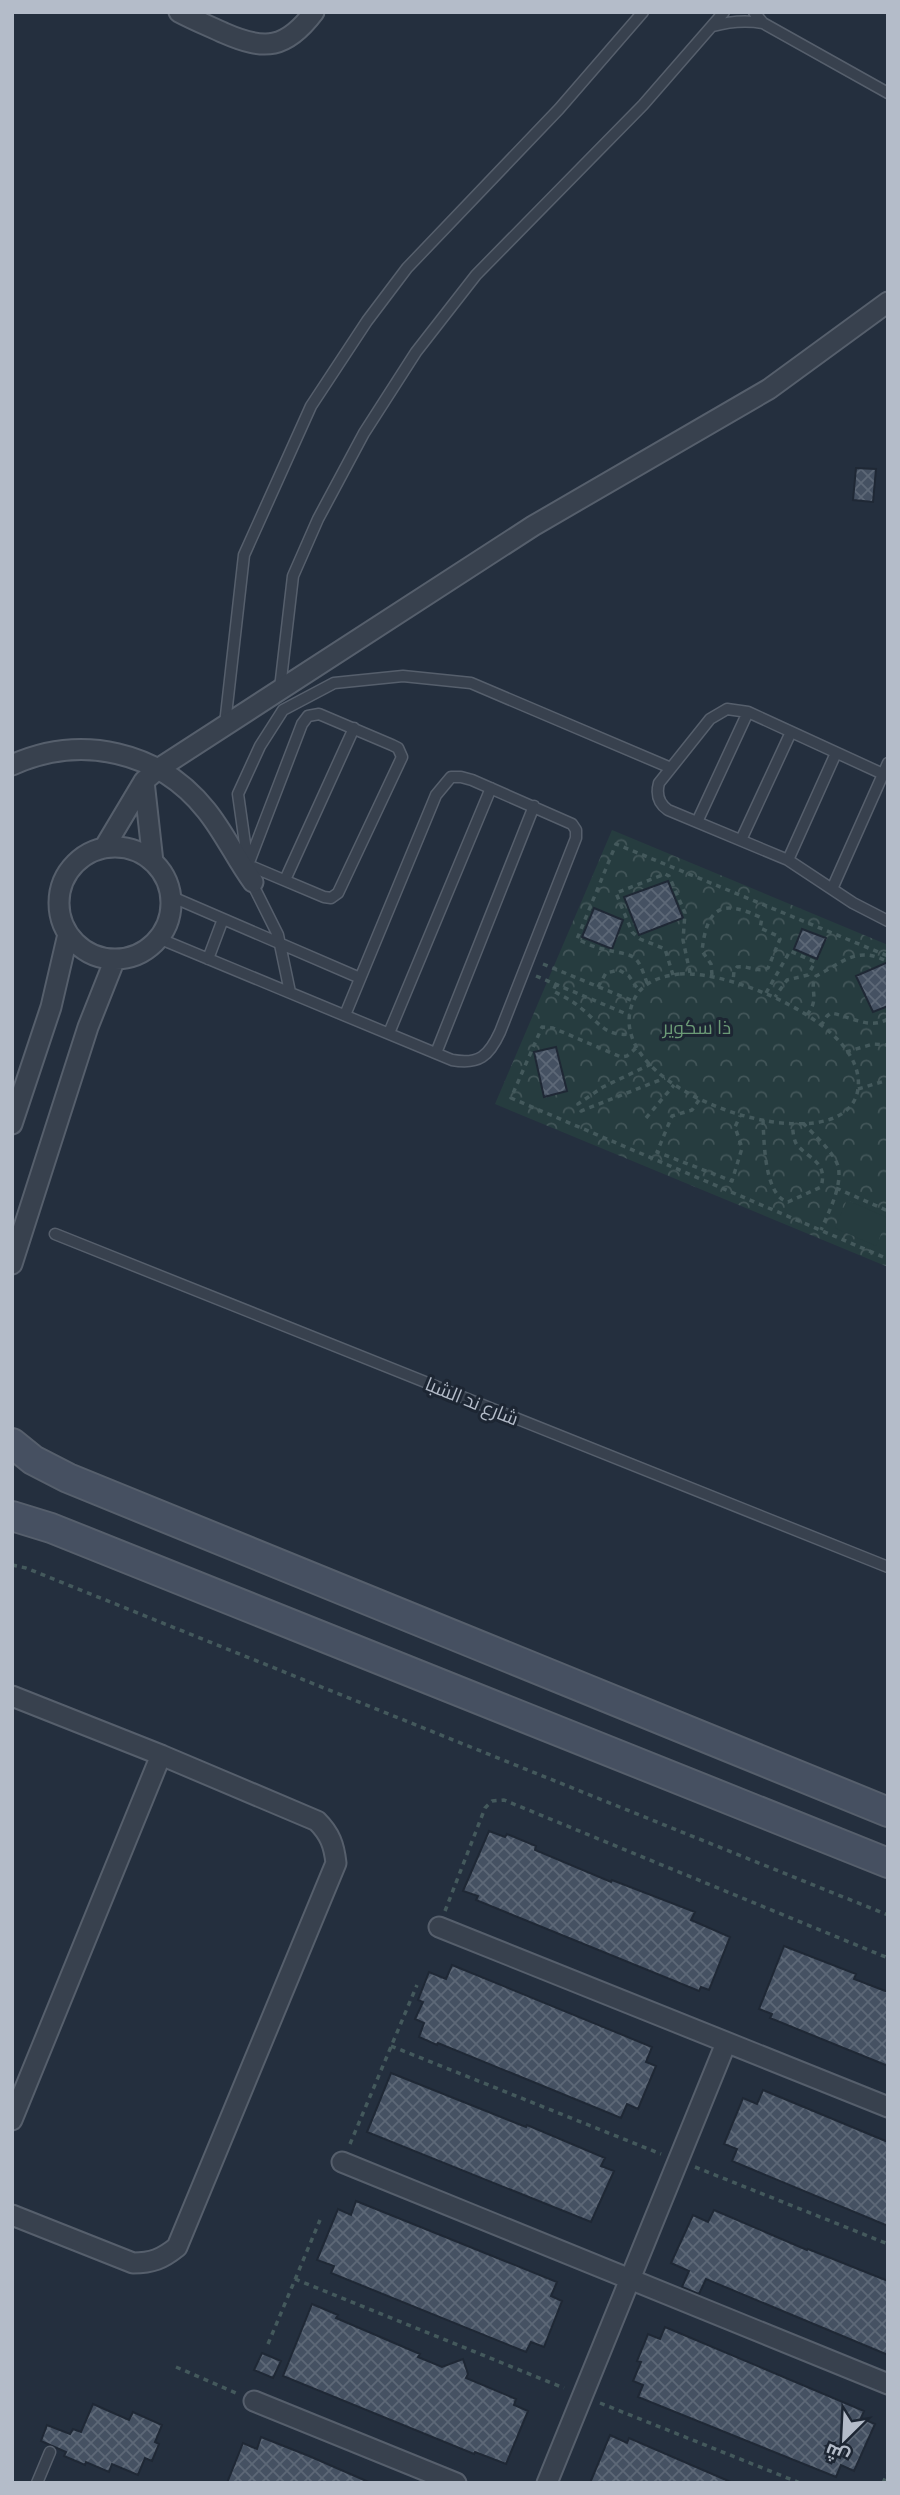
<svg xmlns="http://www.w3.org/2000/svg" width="900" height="2495" viewBox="0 0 900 2495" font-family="Ubuntu,Cairo,sans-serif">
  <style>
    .park { fill: url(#park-crowns) }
    .garden { fill: #263c3f }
    .building { fill: url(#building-cross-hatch); stroke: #1f2835; stroke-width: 2 }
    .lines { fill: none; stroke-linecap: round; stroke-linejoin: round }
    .service-casing { stroke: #565f6c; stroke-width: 13 }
    .minor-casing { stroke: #565f6c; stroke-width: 23 }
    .secondary-casing { stroke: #565f6c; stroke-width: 32 }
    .path { stroke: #44595c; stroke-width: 3.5; stroke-dasharray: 5 5; stroke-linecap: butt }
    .service { stroke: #38414e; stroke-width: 10 }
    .minor { stroke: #38414e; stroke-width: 19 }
    .secondary { stroke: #465061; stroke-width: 28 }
    .labels { text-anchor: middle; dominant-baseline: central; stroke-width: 6; stroke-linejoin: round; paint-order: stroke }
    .park-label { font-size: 19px; fill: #6b9a76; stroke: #1d2633 }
    .street-label { font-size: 19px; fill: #b4bcc9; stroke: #1d2633 }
  </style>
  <defs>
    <pattern id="park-crowns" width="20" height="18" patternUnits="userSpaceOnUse" patternTransform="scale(1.75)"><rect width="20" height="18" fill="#263c3f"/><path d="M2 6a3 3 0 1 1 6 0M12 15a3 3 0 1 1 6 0" fill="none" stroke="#435659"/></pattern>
    <pattern id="building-cross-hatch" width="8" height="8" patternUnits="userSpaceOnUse" patternTransform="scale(1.75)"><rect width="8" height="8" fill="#455162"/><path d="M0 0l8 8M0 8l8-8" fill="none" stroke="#5d6877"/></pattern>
  </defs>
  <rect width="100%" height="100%" fill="#242f3e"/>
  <path class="park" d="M612,830l276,115v322l-393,-163z"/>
  <path class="garden" d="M847,1200l41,18 -12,28 -41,-18z"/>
  <path class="building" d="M856,468l20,1 -3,33 -20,-2z
    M668,881l15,37 -44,17 -15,-38z
    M594,908l29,12 -11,29 -30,-12z
    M802,929l24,9 -9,21 -23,-10z
    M888,962v44l-15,6 -17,-36z
    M556,1047l11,44 -23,6 -10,-45z
    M489,1831l16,6 2,-3 29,12 -1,4 76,32 1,-2 83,32 -4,8 39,17 -21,53 -8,-3 -2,4 -223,-91 2,-4 -15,-5z
    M784,1946l72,28 -2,5 34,13v74l-118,-48 2,-4 -13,-5z
    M452,1965l200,82 -6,15 10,4 -18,43 -11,-5 -6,14 -183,-75 -1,2 -18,-8 5,-14 -9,-4 8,-17 -5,-2 11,-28 17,7z
    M391,2073l135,54 1,-2 78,33 -4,8 13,5 -23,51 -224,-90z
    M763,2090l125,52v84l-156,-65 5,-12 -13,-5 19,-46 14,6z
    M356,2201l201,81 -6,14 11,5 -18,46 -13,-5 -5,10 -195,-79 3,-7 -17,-6 21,-51 13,6z
    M714,2210l93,40 1,-1 80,32v74l-182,-76 -7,15 -17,-7 7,-16 -18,-8 22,-48 15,7z
    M312,2304l26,11 -2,3 84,36 -2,3 24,10 21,-8 5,15 -2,4 50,21 -2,6 14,6 -22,53 -31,-12 -1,2 -191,-78z
    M665,2327l199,84 -3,7 14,6 -21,47 -13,-6 -5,12 -198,-80 5,-12 -10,-4 8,-19 -4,-1 11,-27 12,5z
    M262,2353l19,8 -8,17 -19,-8z
    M93,2404l36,16 4,-8 29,13 -7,17 4,2 -7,17 -7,-3 -7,17 -26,-11 -3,8 -23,-10 -1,3 -21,-9 2,-4 -25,-11 6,-16 23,9 3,-5 8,3z
    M610,2435l17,8 2,-5 104,45h-143z
    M261,2437l48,19 62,27h-144l16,-40 14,6z"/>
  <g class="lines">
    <g class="service-casing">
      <path id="service" d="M754,12l9,11
        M713,26c18,-5 32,-6 50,-3l125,70
        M280,688l13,-112 25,-57 46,-86 52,-81 60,-77 167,-170 81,-93
        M225,724l19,-169 67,-149 56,-85 40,-53 152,-159 84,-97
        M883,774l-135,-62 -21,-3 -17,10 -51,64c-3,11 -1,20 9,27l120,50 65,43 35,18
        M697,822l51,-110
        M741,840l50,-108
        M788,860l48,-107
        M285,880l69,-152
        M832,889l56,-126
        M170,896l190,82
        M158,938l294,122c27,5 37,-4 48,-28l76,-194v-8l-4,-6 -100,-44 -11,-3h-10l-15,18 -91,220
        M208,959l15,-40
        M290,992l-12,-57 -24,-48 -6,-22 54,-141 6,-8 11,-2 73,31 6,3 4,9 -64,136 -7,5 -7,-1 -76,-32 -10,-71 22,-48 23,-36 51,-27 69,-7 68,7 200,85
        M389,1033l102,-245
        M436,1053l98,-247
        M55,1234l833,333
        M37,2483l13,-31"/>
    </g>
    <g class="minor-casing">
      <path id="minor" d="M179,12c15,8 30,14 45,21 41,18 62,16 90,-21
        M12,765c69,-31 147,-14 194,45 18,22 30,49 47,72
        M144,781l14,-12 375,-243 236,-137 119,-87
        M59 903a56 56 0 1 1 112 0a56 56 0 1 1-112 0Z
        M104,848l40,-67 9,81
        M12,1124l39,-117 17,-73
        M12,1264l76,-237 27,-68
        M12,1696l149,59 156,66c13,13 17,24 19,42l-159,384c-15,12 -25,16 -44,16l-121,-48
        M439,1927l449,180
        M12,2120l149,-365
        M342,2162l546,222
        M254,2401l202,82
        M547,2483l179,-440"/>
    </g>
    <g class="secondary-casing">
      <path id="secondary" d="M12,1443l21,17 35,18 820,334
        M12,1516l39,12 837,335"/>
    </g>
    <path class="path" d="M543,964l90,37
      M680,974c51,-4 187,51 178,115 -12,83 -263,3 -225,-87 8,-20 28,-26 47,-28z
      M673,975l-8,-26 -25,-10 -8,-7 -16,-39 49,-19 4,2 16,37 -2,27 7,33
      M712,975l-1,-11 -9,-13c5,-45 20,-52 60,-33l-2,10 18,8 2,3 -12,29c-11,5 -20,-3 -31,-1l-3,4 -1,11
      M536,976l93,39
      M647,983c-11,-33 -13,-26 -44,-34 -9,-2 -18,-6 -26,-10l39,-95 272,112
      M556,984l-3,7c10,5 20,10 29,18 17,14 24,28 48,25
      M598,987l8,-14 13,-3 10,6 10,15
      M766,993l24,-42 25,11 -7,13 -21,5 -12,17
      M807,1015c14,-18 1,-25 9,-39 28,-14 41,-31 72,-14
      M821,1026l6,-10 4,-3c19,3 38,17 57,6
      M636,1048l-9,8 -6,1 -68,-29 -11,-1 -31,71 377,161
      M846,1052l27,-8 15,1
      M651,1064l-48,23 -25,17 3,7 84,-33
      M858,1089l30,-9
      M699,1100l-7,10 -20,6 -15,36 75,29 10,-33 -7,-21 5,-11
      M646,1118l28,-33
      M763,1120c1,20 1,76 25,82l33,-15c7,-25 -11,-27 -24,-42 -4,-6 -4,-15 -5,-23
      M803,1123c11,12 30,28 35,43 5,20 -10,47 -17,64
      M836,1188l52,23
      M12,1565l14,3 862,347
      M445,1911l40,-103 7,-7 12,-1 384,158
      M391,2046l270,108
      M350,2144l67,-159
      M695,2167l193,77
      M295,2279l269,109
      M268,2344l52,-124
      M176,2367l60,26
      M600,2403l200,80
      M883,2483l5,-11"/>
    <use href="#service" class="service"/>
    <use href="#minor" class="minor"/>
    <use href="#secondary" class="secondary"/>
  </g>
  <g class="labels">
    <g class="park-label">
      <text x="697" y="1027">ذا سكوير</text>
    </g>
    <g class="street-label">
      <text transform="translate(472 1401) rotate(22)">شارع ند الشبا</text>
    </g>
  </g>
  <rect width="900" height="2495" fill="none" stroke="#b4bcc9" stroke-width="28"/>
  <g transform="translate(844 2439) rotate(204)" stroke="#1d2633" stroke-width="5" paint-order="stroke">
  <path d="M0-5L12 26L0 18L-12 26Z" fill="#b4bcc9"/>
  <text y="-10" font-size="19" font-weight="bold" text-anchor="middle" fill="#b4bcc9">ش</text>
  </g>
</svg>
